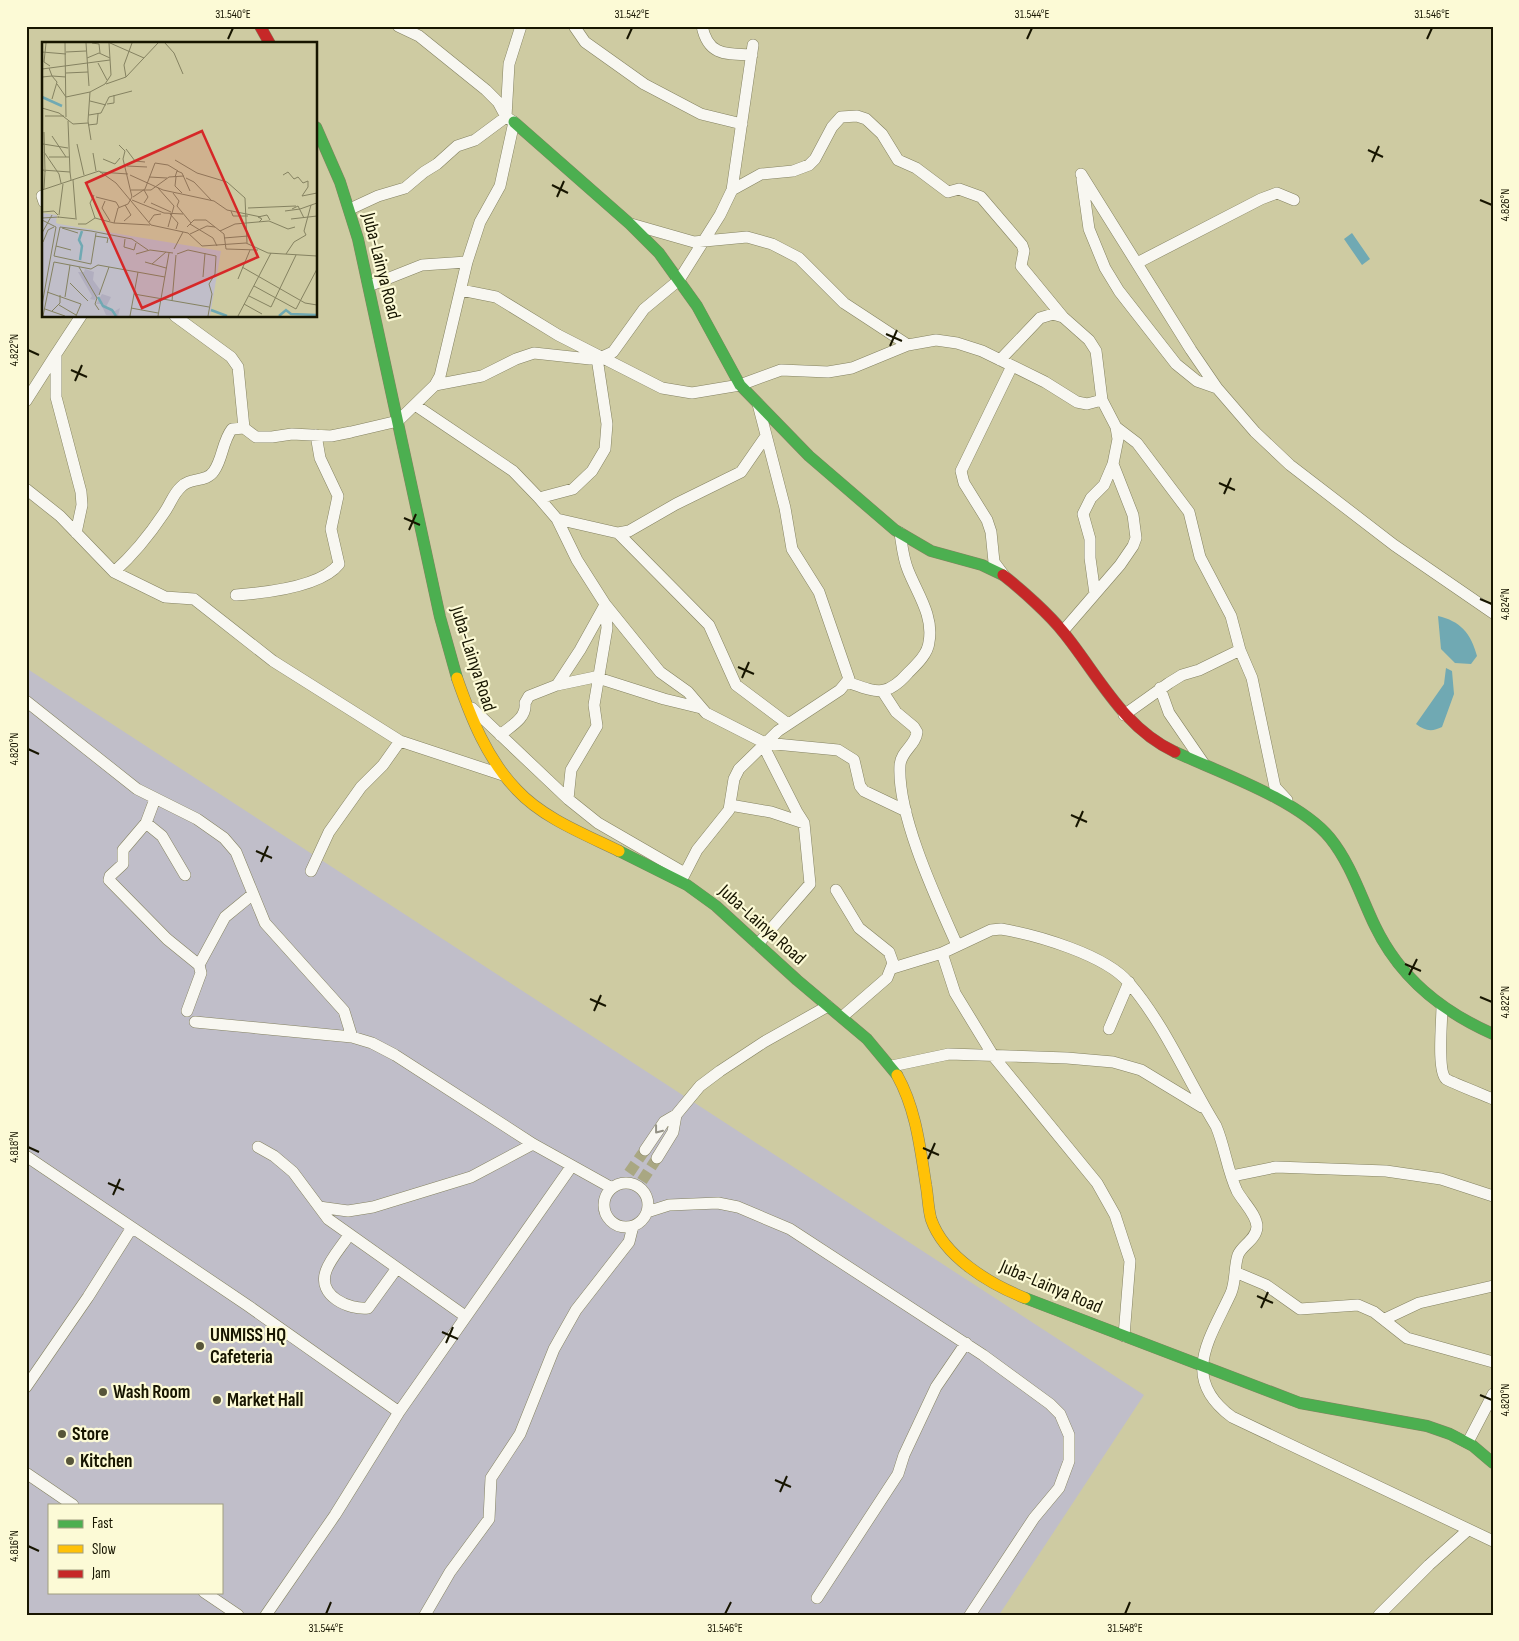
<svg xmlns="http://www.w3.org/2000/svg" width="1519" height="1641" viewBox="0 0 1519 1641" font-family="'Sofia Sans Condensed',sans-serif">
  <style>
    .green { fill: #c0bec9; fill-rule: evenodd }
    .water { fill: #70a9b3 }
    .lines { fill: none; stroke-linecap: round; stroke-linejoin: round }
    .street-tunnel { stroke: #a9a782; stroke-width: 11; stroke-dasharray: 11 5.5; stroke-linecap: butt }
    .street-casing { stroke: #848261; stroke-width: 12 }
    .fast-casing { stroke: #848261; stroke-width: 12 }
    .slow-casing { stroke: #848261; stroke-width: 12 }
    .jam-casing { stroke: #848261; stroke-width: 12 }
    .street { stroke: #f8f7f1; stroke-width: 11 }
    .fast { stroke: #4caf50; stroke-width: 11 }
    .slow { stroke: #ffc107; stroke-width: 11 }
    .jam { stroke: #c62828; stroke-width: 11 }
    .oneway { stroke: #939185 }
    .ticks { fill: none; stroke: #171500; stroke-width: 2 }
    .poi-dot { fill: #575539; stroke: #fcfad6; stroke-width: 2 }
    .labels { text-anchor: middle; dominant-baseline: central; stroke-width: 4.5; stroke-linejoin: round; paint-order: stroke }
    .street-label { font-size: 19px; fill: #171500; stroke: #fcfad6 }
    .poi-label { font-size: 19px; font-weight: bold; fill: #171500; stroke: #fcfad6; text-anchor: start }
    .inset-river { fill: none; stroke: #70a9b3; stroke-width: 2.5 }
    .inset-road { fill: none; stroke: #858261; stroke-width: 1 }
    .view { fill: #d62828; fill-opacity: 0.15; stroke: #d62828; stroke-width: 2.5 }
    .inset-edge { fill: none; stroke: #171500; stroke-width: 2.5 }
    .neatline { fill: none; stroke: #171500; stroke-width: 2 }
    .ticks-label { font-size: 12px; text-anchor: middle; fill: #171500 }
  </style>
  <rect width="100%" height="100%" fill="#cecba2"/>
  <path class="green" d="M26,668l1118,727 -145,220h-973zM49,1505h172v87h-172z"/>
  <path class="water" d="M1352,233l18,26 -8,6 -18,-26z
    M1438,616c22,5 33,17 39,40l-6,8 -16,-1 -14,-14z
    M1446,668l6,3 2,23 -12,33c-10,5 -17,4 -26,-3l28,-40z"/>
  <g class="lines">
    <path class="street-tunnel" d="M629,1173l16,-23
      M642,1181l15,-23"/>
    <g class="street-casing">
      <path id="street" d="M574,26l11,16 59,42 57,30 41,10
        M702,26c6,30 24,28 50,29
        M506,117l3,-53 12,-38
        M1081,174l110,176 26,38 38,44 35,33 104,80 99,68
        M1082,179l7,50 16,39 14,23 57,73 21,17 20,7
        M732,190l21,-145
        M42,196l2,6
        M350,209l28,-13 27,-8 19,-16 13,-8 20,-18 18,-6 31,-23
        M631,224l63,18 53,-5 25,7 27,14 45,45 64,42
        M1137,263l124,-64 16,-6 17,7
        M369,286l53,-21 45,-3
        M461,290l35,7 62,38 104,53 30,5 48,-8 41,-15 47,2 24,-4 56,-23 28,-5 21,3 25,8 63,31 32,20 10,2 15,-4
        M175,316l56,41 7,10 6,61
        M1000,360l40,-42 13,-4 10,3 26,23 7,11 6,49 14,27 2,12 -5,25 -9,21 -13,13 -8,16 7,25v19l5,36
        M435,385l47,-9 34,-17 18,-6 56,6 12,-2 11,-5 31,-43 35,-29 41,-65 12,-25 29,-16 32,-3 16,-6 6,-6 17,-32 9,-10 16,-1 9,3 16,15 16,26 18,8 32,24 11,-3 22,8 41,48 2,6 -3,15 42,51
        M26,401l30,-47
        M415,405l98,66 26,27 18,21 20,41 28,44 55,68 28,20 18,21 59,30 73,7 16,10 6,26 4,5 42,20
        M1116,427l21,16 52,69 11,45 31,59 9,34 12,28 23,109 12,13
        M26,489l34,27 54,56 51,25 29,2 79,62 127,80 103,34
        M539,498l34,-9 19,-18 13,-22 2,-25 -10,-66
        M557,519l61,14 11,-2 47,-27 65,-32 25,-36
        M76,533l6,-28 -1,-13 -25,-95v-43l25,-38
        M618,533l91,92 27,60 52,39
        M114,572c19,-17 36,-38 50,-59 6,-8 9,-19 17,-26 9,-10 25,-4 33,-16 9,-13 8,-29 18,-42l12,-1 12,9h16l20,-3 39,2 20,-4 47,-11 37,-36 5,-9 27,-114 13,-40 20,-36 14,-64 -8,-5 -8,-15 -12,-12 -67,-54 -21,-10
        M1003,574l-9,-12 -3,-30 -4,-12 -23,-37 -3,-12 51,-105
        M236,595c27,-2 85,-8 103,-31l-8,-35 7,-33 -18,-38 -4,-23
        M1063,631l57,-66 13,-19 3,-8 -3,-23 -20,-51
        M847,682c29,10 39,16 61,-9 8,-8 20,-19 21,-31 5,-26 -12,-49 -21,-72 -5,-12 -6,-25 -8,-37
        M557,685l23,-35 25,-45
        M1160,688l9,25 35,51
        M883,692l13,20 18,15 3,5c-1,13 -16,19 -17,33 -3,50 36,133 57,180
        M26,701l111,88 60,30 27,19 12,14 29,71 79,88 8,26
        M472,708l96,91 30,24 83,48
        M1124,715l45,-32 13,-8 17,-5 41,-20
        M500,735c11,-9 27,-17 25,-32l4,-7 28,-11 38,-8 69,22 37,9
        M155,799l-9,24 -23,27v14l-13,12 -1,4 58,59 32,26 26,-48 28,-23
        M568,799l3,-29 26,-44 -3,-21 13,-77 -2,-24
        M730,805l41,7 33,11
        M146,823l16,13 23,39
        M311,871l18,-39 32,-45 22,-22 17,-24
        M681,881l16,-31 32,-40 5,-31 5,-10 39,-38 62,-41 9,-11 -30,-87 -27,-43 -7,-41 -27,-104
        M836,890l23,38 30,24 4,11 -6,15 -45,39
        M758,944l52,-60 -6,-61 -7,-11 -34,-67
        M942,953l13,40 39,64 103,126 18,32 15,46 -6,75
        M893,968l49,-15 49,-23 10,-1c36,6 105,26 128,54 36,42 58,96 87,143 9,21 11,44 21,65 6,11 20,24 20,36 -1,13 -15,18 -19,28 -4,12 -2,26 -7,38 -21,46 -52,85 1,124l261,124
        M1442,1006c0,15 -5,65 4,73 2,2 40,17 47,20
        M187,1011l14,-38 -2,-8
        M195,1022l157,15 20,6 23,12 138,89 79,44
        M1109,1029l20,-47
        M892,1066l57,-12 118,4 46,4 28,8 61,37
        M258,1147l16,9 19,16 35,47 137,97
        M645,1150l19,-28 12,-7 24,-29 20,-15 44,-29 64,-36
        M26,1156l221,149 152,107
        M657,1158l16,-26 3,-17
        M1232,1176l44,-9 110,4 55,8 52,17
        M604 1205a22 22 0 1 1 44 0a22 22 0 1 1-44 0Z
        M319,1207l29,4 25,-4 98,-30 62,-33
        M647,1212l22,-7 49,-2 20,4 52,22 193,126 67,49 10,10 9,21v26l-10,27 -25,30 -64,97
        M349,1235c-7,11 -19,24 -23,36 -9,25 23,39 42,37l29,-40
        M1235,1272l31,13 34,24 58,-4 16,7 33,26 86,24
        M1385,1319l34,-16 74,-17
        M26,1387l62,-90 43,-68
        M1468,1442l25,-48
        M26,1473l47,32
        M204,1592l34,23
        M817,1598l81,-124 6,-19 32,-68 30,-44
        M266,1615l69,-100 64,-103 172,-245
        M425,1615l25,-43 39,-53 2,-41 29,-44 34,-85 22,-39 53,-68 4,-16
        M1379,1615l50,-50 39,-35"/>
    </g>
    <g class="fast-casing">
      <path id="fast" d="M514,122l116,102 29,29 38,53 43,79 69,71 86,74 36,21 51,14 21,10
        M316,127l24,55 18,57 82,378 17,61
        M1175,752c46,21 124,48 155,86 21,26 31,59 45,88 25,52 66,85 118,108
        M619,851l68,34 29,21 81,74 70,59 30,36
        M1025,1298l275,105 127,23 23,8 23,12 20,17"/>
    </g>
    <g class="slow-casing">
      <path id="slow" d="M457,678c14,40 30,81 60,112 26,28 67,44 102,61
        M897,1075c19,34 23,72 29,110 2,11 2,23 5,34 13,38 59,65 94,79"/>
    </g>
    <g class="jam-casing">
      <path id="jam" d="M260,26l10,18
        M1003,575c18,14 47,40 61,58 34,42 59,95 111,119"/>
    </g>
    <use href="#street" class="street"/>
    <use href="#fast" class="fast"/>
    <use href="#slow" class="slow"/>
    <use href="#jam" class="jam"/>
  </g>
  <defs><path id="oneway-chevron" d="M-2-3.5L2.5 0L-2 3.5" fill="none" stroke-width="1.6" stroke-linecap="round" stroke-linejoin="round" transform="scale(1.25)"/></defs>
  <use class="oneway" href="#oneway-chevron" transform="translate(658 1130) rotate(128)"/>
  <path class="ticks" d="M228,39l5,-11M627,39l5,-11M1027,39l5,-11M1427,39l5,-11M1368,150l15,7M1372,162l7,-16M552,185l16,8M557,197l7,-16M1480,200l12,5M886,334l16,7M890,346l7,-16M28,350l11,5M71,370l16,7M75,381l7,-16M1219,483l16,7M1224,494l7,-16M404,518l16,7M409,530l7,-16M1480,599l12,5M738,667l16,7M742,678l7,-16M28,749l11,5M1071,815l16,7M1076,827l7,-16M256,851l16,7M261,862l7,-16M1405,964l16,7M1409,975l8,-16M1480,997l12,5M590,999l16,7M594,1011l7,-16M28,1147l11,5M923,1148l16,7M928,1159l7,-16M108,1183l16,7M113,1195l7,-16M1257,1296l16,7M1261,1308l7,-16M442,1332l16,7M446,1343l7,-16M1480,1395l12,5M775,1480l16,7M780,1492l7,-16M28,1546l11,5M326,1614l5,-12M725,1614l6,-12M1125,1614l5,-12"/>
  <g class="poi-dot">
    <circle cx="200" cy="1346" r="5"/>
    <circle cx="103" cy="1392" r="5"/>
    <circle cx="217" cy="1400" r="5"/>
    <circle cx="62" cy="1434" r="5"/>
    <circle cx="70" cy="1461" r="5"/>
  </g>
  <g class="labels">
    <g class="street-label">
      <text transform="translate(381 266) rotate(76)">Juba-Lainya Road</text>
      <text transform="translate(473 659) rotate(72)">Juba-Lainya Road</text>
      <text transform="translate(762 925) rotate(42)">Juba-Lainya Road</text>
      <text transform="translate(1051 1287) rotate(23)">Juba-Lainya Road</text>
    </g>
    <g class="poi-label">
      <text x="210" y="1335">UNMISS HQ<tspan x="210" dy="22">Cafeteria</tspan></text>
      <text x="113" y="1392">Wash Room</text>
      <text x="227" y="1400">Market Hall</text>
      <text x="72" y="1434">Store</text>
      <text x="80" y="1461">Kitchen</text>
    </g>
  </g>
  <g transform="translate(42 42)">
    <rect width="275" height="275" fill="#cecba2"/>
    <path d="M0,171l15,2 -1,8 3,1 162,27 -11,65h-168z" fill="#c0bec9"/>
    <path d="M43,227l9,3 -1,8 8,11 -6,9 -5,-1 2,-3 -14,-24h6zM60,252l9,3 -5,10 9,4 5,-3 -2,8 -12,-1 -5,-11h-5z" fill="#b1aebf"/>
    <path class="inset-river" d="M0,55l20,9M38,218l2,-14 -3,-6 3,-9M56,255l5,9 9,4 4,6M169,268l16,6M237,274l7,-6 5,4 26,1"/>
    <path class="inset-road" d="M4,1l-2,19 6,4M23,1l1,74M44,1l3,43M50,1l7,1 1,9M68,1l34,15M123,1l9,10 9,21M0,10l24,2M24,10l20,-1M45,16l12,-5 11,5M56,21l9,17M7,26l3,8 14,1M0,27l68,-9M24,31l22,-1M0,35l10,-1 5,6 -5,17M84,35l32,-34M15,42l9,13 24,-5M64,42l20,-7 -2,-12 8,-22M48,59l16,4M65,62l7,-1v-8M0,66l17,5 14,11 15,-1M47,73l12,-2 8,-16 23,-6M3,74h19M26,79l2,51M46,83l9,-1 1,-10M2,90l1,40M10,94l14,21M49,98l-3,-19 2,-29 15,-8 6,-9 -2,-32M1,102l25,4M35,102l7,31M84,107l9,12 10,1M2,110l15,22 2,9M51,111l3,18M7,115h20M61,117l12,5 5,-6M133,118l22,13 30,9 18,16 2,45M85,124l20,1M0,128l28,2 1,8M58,130l28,2M88,133l33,15 51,11 13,9 34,7M241,133l5,-3 6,7 4,-2 5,6 5,-2v6l-6,9 15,-3M107,135l18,1M133,135l2,-6 5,2 8,18M134,135l-1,9 7,7M144,136l8,4 18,19M31,138l3,38M116,146l16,18 -6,21M2,147l1,-18M0,148l57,-19 17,12 35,42 37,8 14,13 44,-3 22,10 49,3M89,148h20l18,-13 15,-1M102,148l4,7 -4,6M131,151l6,8 -2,5M52,153l-4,8 5,15M54,155l20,5 3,5M91,155l12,-8 10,-26 13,2 10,6M90,158l32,13 19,1M63,159l-3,7 8,13M109,161l20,9M135,164l14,17M206,166l48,-2M250,167l6,-3 6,12M258,167l17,-6M189,169l2,5h15M243,169l15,-2M0,170l12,-1 4,4M128,172l8,9 -2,6M17,173l4,-31M16,175l19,2M0,176l17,-1M249,177l26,-3M0,178l14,7 -14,78M82,179l7,-6 -6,-10M107,180l5,-7 7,-1M217,180l3,-3 -4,-2 9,-2 3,5M72,181l4,-15 10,-4 4,-7 -9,-38 2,-8 -6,-6M36,182h8l9,-6 19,5 36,2M148,182l23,14 4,8M145,185l7,-7h12l18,14 2,15 32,1M20,186l16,5M178,189l15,-7 34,-3 19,8 7,-2M0,191l10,-18M54,191l-5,31 -37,-8 6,-29 31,4 41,8 16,11M148,192l17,-8 8,1M53,194l13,2 -1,5M182,196l24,-2M83,197l-1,8 7,2 3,1 2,-7M1,200l5,-12 6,-3M14,204l15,4M132,207l9,-17M94,212l14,-4 23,3M135,212l11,-4 28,6 -1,18 -6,10 3,10 -4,22M244,212l8,-12 12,-7 -2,-4 7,-26M103,220l21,6M110,222l14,-12M37,225l18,31 -2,6 4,6M200,225l63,36 12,2M161,235l2,-24M196,237l12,-29M28,241l18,18M212,244l42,23 21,-40M5,250l34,12 -5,12M92,252l75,13M57,253l10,-28M207,254l22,11 25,-52M23,255l5,-32M130,259l4,-46M202,262l18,10M17,263l17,10M89,266l27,5M3,267l20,7M10,269l8,-8v-8M1,274l11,-54 37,7 7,-4 67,12M88,274l8,-44M116,274l11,-63M196,274l33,-63"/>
    <path class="view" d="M160,89l56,126 -116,51 -56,-125z"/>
    <rect width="275" height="275" class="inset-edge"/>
  </g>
  <rect width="1519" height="1641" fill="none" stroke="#fcfad6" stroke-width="55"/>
  <rect x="48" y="1504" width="175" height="90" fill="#fcfad6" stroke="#a09e80"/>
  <rect x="58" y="1520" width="25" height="8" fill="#4caf50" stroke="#a09e80"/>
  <text x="92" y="1528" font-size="15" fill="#171500">Fast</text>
  <rect x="58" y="1545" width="25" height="8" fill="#ffc107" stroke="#a09e80"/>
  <text x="92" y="1554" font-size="15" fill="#171500">Slow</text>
  <rect x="58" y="1570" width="25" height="8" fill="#c62828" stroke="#a09e80"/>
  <text x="92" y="1578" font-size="15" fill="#171500">Jam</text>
  <rect x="28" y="28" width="1464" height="1586" class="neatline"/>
  <g class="ticks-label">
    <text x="233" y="18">31.540°E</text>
    <text x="632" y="18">31.542°E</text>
    <text x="1032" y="18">31.544°E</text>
    <text x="1432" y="18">31.546°E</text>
    <text transform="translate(1505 205) rotate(-90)" y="4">4.826°N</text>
    <text transform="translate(14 350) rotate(-90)" y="4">4.822°N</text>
    <text transform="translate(1505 604) rotate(-90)" y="4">4.824°N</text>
    <text transform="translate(14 749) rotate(-90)" y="4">4.820°N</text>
    <text transform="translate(1505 1002) rotate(-90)" y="4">4.822°N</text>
    <text transform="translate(14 1147) rotate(-90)" y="4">4.818°N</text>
    <text transform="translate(1505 1400) rotate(-90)" y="4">4.820°N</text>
    <text transform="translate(14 1546) rotate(-90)" y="4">4.816°N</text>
    <text x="326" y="1632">31.544°E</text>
    <text x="725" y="1632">31.546°E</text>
    <text x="1125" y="1632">31.548°E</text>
  </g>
</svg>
